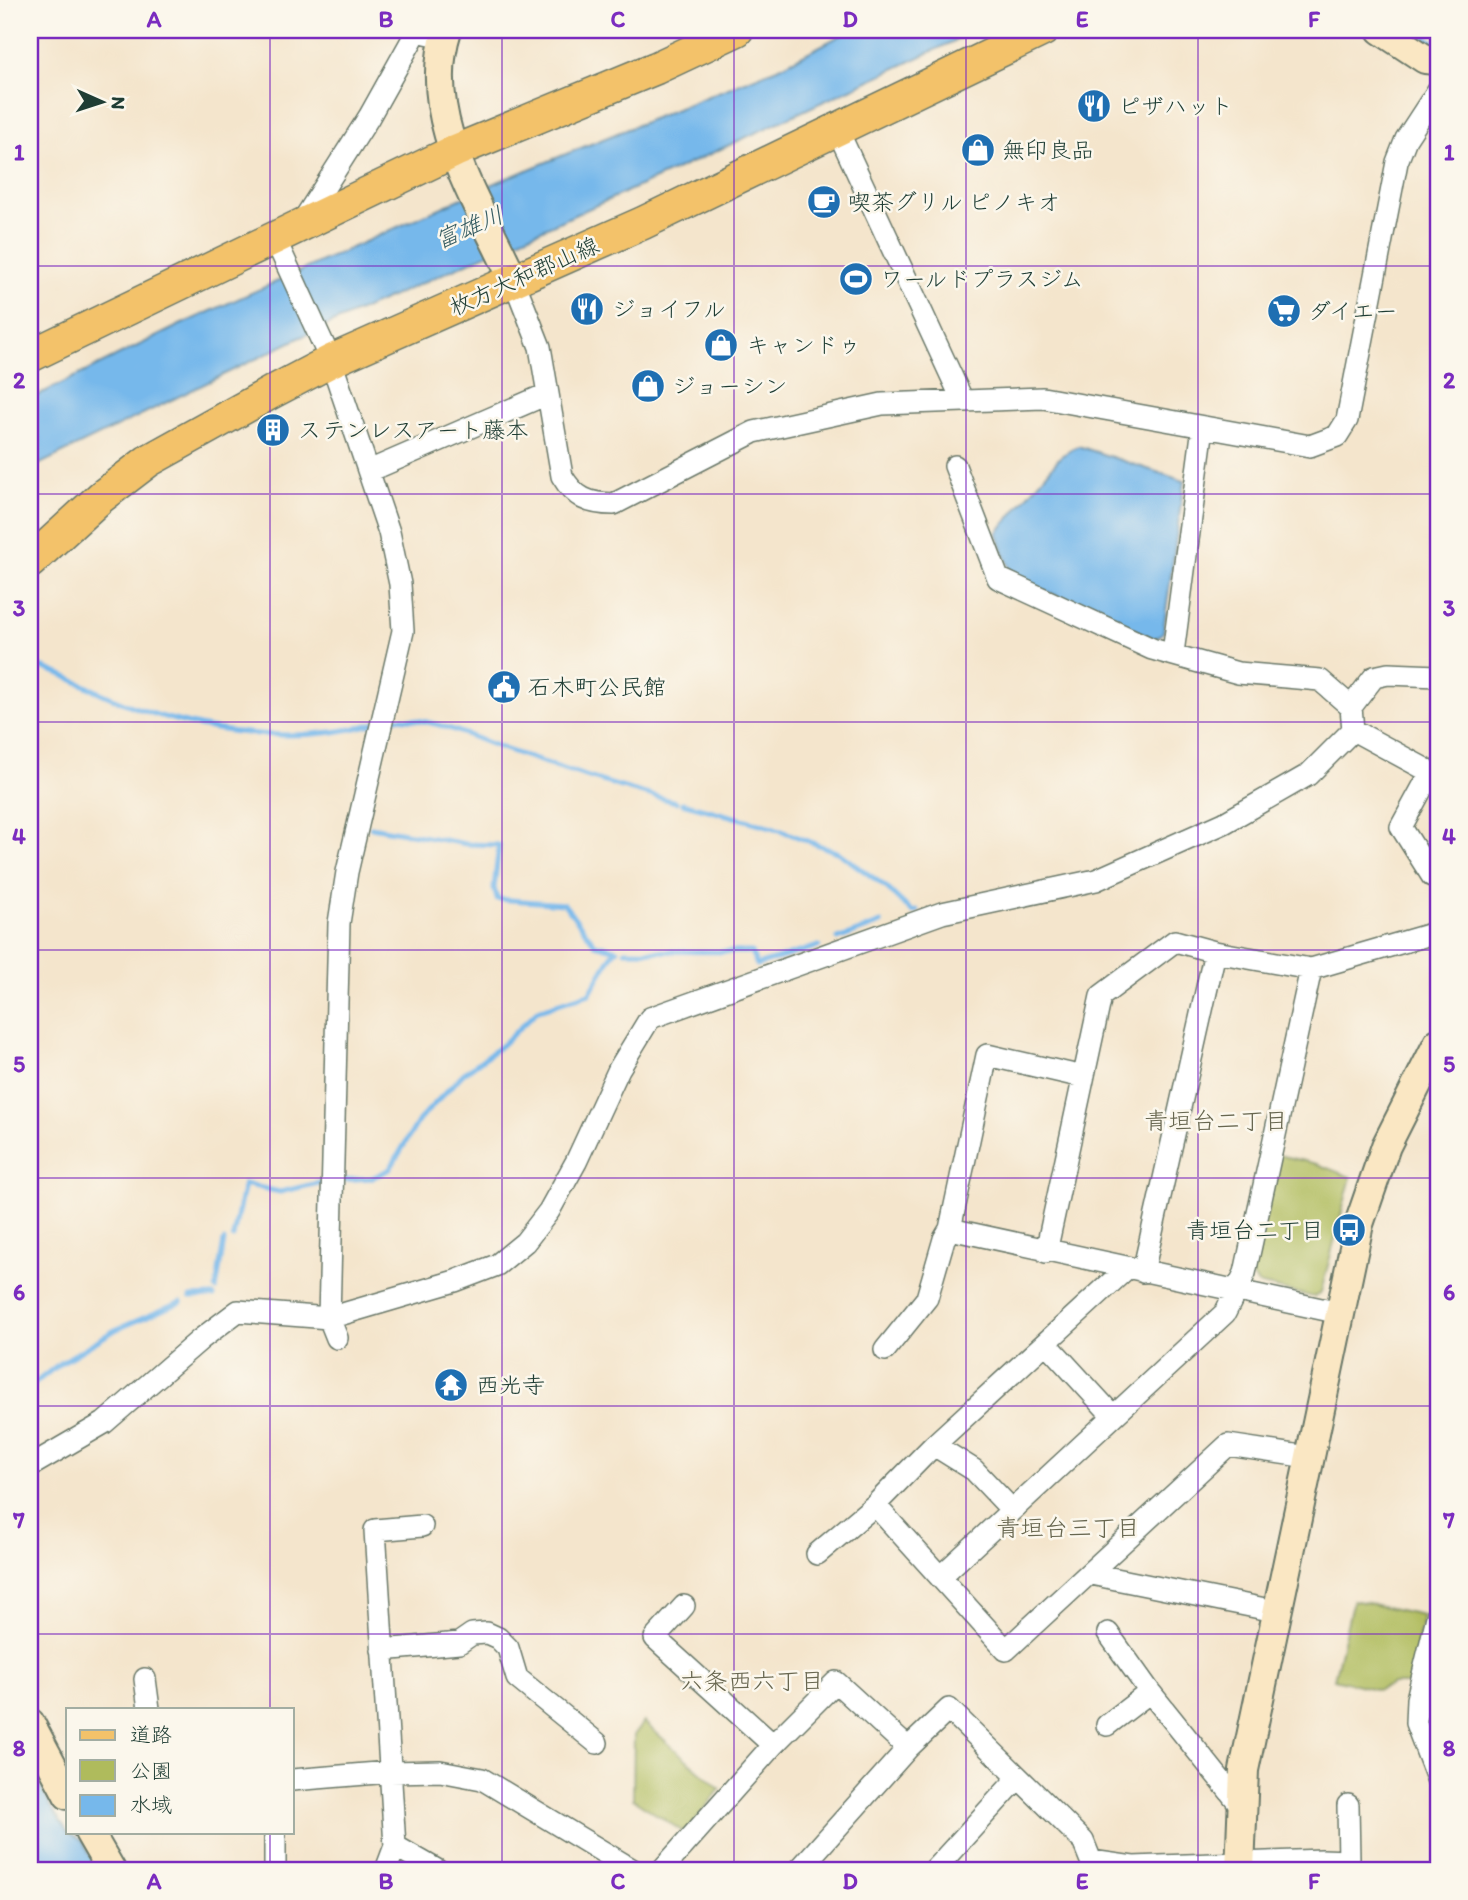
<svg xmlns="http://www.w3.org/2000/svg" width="1468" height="1900" viewBox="0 0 1468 1900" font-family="Itim,'Klee One',sans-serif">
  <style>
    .green { fill: #afbb5c; stroke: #677c48; stroke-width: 2 }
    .water { fill: #76b8eb; stroke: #4a7a90; stroke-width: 2 }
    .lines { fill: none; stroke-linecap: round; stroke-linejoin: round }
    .stream { stroke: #76b8eb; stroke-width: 5 }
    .street-casing { stroke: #6a7869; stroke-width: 24 }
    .secondary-casing { stroke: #6a7869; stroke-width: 32 }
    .primary-casing { stroke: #6a7869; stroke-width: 35 }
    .street { stroke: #fff; stroke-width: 21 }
    .secondary { stroke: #fae7c3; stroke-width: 28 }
    .primary { stroke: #f3c26a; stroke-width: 32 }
    .grid { fill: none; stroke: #7b2cbf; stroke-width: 2; stroke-opacity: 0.55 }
    .labels { text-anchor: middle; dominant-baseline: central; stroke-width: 5; stroke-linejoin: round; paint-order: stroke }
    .poi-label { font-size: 23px; fill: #1f3d34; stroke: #fbf7ec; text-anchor: start }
    .street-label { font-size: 23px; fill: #1f3d34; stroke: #fbf7ec }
    .water-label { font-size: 24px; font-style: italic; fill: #355c62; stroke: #fbf7ec }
    .neighbourhood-label { font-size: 24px; fill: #686750; stroke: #fbf7ec }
    .neatline { fill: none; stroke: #7b2cbf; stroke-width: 2.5 }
    .grid-label { font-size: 23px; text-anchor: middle; font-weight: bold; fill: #7b2cbf }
  </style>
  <rect width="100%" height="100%" fill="#fbf7ec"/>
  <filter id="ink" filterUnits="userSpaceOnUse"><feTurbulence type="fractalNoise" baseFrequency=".0143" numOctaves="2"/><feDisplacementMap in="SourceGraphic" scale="14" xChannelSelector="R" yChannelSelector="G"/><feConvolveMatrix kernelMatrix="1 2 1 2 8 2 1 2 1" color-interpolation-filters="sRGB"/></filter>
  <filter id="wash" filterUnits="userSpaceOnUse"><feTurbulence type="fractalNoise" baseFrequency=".00686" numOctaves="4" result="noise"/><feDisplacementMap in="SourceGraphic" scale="28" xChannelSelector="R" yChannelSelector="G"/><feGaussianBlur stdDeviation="1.57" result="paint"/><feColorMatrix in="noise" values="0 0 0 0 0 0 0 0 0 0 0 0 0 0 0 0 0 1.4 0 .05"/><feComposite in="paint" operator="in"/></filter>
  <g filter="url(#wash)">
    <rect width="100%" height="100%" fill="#f4e5cc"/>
    <path class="green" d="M1278,1155l39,9 34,13 -30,115 -7,5 -56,-13 -7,-10z
      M1353,1600l70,15 -13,69h-17l-15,6 -44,-11z
      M644,1722l76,67 -35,44 -52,-34 1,-64z"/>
    <path class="water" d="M851,30h127l-294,136 -385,172 -269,131v-70l150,-74 320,-144 282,-115z
      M1078,446l106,35 -21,152 -8,6 -143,-63 -15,-43 64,-77z
      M30,1760l3,13 17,32 18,27 15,9 12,26 -2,3h-60l-3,-3z"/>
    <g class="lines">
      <path class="stream" d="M1417,30l21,16
        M30,664c33,8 62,27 94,39 76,31 172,43 252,20
        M391,718c46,0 77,19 119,33 55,19 110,37 166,51
        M682,803l90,24 67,26 47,34 26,25 5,-1
        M371,827l95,17 33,1 -5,43 3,11 67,5 31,40 22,6
        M838,939l43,-16
        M625,951l126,1 6,13 62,-19
        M341,1180l31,-2 18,-9 29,-49 44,-46 39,-29 36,-35 51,-16 26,-44
        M233,1237l11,-53 36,8 43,-10
        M216,1289l8,-48
        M190,1297l24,-1
        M30,1387l29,-23 56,-34 66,-28"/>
    </g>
  </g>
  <g filter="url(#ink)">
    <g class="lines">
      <g class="street-casing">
        <path id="street" d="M837,129l125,270
          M301,224l68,-107 48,-86 27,6
          M275,239l56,122 58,171 11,52 3,47 -56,241 -8,51 -10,395 8,20
          M514,281l26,66 22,129c13,22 26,28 52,28l140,-72 128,-28 161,-6 267,48 27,-10 10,-16 50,-258 9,-23 32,-49
          M369,471l178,-77
          M1173,653l30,-226
          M1351,707l23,-30 14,-3 50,2
          M1353,730l85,46
          M1431,772l-30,55 31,49
          M950,1229l390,84
          M1046,1252l55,-256 74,-55 40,11 96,17 127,-37
          M1143,1272l72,-320
          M1047,1344l66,72
          M885,1350l42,-52 17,-59 6,-10 37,-174 96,22
          M934,1445l40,25 37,39
          M30,1466l74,-43 97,-84 37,-28 91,7 126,-37 42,-16 28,-23 24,-31 27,-49 43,-93 31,-51 292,-105 154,-33 128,-57 84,-48 45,-45 -2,-23 -31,-27 -82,-7 -86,-24 -154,-71 -43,-112
          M875,1505l131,145 222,-205 80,12
          M422,1526l-47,4 20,316 42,24
          M817,1554l58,-49 59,-60 193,-177
          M1091,1574l184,37
          M940,1577l285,-264 20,-40 66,-304
          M684,1606l-29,32 118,107
          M1438,1613l-21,86 -1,24 22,58
          M1108,1633l42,59 93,116
          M382,1650l77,-7 13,-9 15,-1 11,5 10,10 9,30 80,65
          M145,1679l4,30
          M1107,1725l43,-33
          M292,1780l98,-8 50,-1 42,8 151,91
          M1348,1805l1,56
          M275,1832v38
          M386,1870l9,-24
          M662,1870l111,-125 63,-63 72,66
          M799,1870l109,-122 41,-39 134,132 8,20 42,6 189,-7 27,1v9
          M934,1870l83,-91"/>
      </g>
      <g class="secondary-casing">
        <path id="secondary" d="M447,30c-28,87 32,173 67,251
          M1381,30l44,29 11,1
          M30,1723l38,72
          M89,1832l22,38
          M1240,1870l4,-100 115,-546 27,-78 52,-103"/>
      </g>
      <g class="primary-casing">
        <path id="primary" d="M30,356l425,-205 201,-83 81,-38
          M30,562l71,-65 47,-36 124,-69 59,-31 312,-138 400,-193"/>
      </g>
      <use href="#street" class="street"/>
      <use href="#secondary" class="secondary"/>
      <use href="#primary" class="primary"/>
    </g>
  </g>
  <path class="grid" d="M270,30v1679M502,30v1840M734,30v1840M966,30v1840M1198,30v1840M30,266h1408M30,494h1408M30,722h1408M30,950h1408M30,1178h1408M30,1406h1408M30,1634h1408M270,1832v38"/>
  <defs>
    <g id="restaurant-disc" transform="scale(1.75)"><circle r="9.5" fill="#1f6fb2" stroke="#fbf7ec"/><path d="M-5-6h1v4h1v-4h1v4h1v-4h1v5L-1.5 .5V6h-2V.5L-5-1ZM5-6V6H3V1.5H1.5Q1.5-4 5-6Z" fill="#fff"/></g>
    <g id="shop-disc" transform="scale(1.75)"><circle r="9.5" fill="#1f6fb2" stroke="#fbf7ec"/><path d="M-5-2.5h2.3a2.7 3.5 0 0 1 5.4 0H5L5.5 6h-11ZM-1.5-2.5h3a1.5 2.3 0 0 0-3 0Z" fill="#fff"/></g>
    <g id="cafe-disc" transform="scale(1.75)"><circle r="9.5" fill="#1f6fb2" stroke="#fbf7ec"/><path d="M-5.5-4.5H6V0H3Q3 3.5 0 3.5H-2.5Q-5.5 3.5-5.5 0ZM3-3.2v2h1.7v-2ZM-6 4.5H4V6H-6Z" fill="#fff"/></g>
    <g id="stadium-disc" transform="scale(1.75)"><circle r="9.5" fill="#1f6fb2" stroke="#fbf7ec"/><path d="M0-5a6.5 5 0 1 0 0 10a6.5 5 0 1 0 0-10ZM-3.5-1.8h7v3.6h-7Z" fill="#fff"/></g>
    <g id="supermarket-disc" transform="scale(1.75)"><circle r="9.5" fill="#1f6fb2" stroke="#fbf7ec"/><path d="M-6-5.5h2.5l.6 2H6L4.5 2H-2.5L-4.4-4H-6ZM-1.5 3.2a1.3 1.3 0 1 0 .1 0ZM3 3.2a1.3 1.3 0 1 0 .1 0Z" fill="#fff"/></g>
    <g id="building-disc" transform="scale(1.75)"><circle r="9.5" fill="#1f6fb2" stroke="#fbf7ec"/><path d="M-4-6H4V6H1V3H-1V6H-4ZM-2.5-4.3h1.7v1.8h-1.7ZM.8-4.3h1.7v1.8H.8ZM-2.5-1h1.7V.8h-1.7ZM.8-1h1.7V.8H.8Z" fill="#fff"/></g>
    <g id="civic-disc" transform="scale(1.75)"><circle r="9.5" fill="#1f6fb2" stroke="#fbf7ec"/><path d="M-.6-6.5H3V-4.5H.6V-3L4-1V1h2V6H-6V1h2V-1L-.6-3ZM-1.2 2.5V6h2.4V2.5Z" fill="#fff"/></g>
    <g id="bus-disc" transform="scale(1.75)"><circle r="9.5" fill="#1f6fb2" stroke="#fbf7ec"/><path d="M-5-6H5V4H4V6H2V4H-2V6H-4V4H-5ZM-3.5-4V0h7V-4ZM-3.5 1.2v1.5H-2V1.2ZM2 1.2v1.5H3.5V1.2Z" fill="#fff"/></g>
    <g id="temple-disc" transform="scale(1.75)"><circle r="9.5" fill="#1f6fb2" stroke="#fbf7ec"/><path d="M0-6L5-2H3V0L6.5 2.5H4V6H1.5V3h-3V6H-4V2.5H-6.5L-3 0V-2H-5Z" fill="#fff"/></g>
  </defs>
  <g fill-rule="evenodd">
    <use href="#restaurant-disc" x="1094" y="106"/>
    <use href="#shop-disc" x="978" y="150"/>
    <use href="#cafe-disc" x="824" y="202"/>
    <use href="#stadium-disc" x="856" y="279"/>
    <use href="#restaurant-disc" x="587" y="309"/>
    <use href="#supermarket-disc" x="1284" y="311"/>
    <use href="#shop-disc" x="721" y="345"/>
    <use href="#shop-disc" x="648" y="386"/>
    <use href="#building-disc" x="273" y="430"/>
    <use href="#civic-disc" x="504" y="687"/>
    <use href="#bus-disc" x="1349" y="1230"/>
    <use href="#temple-disc" x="451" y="1385"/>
  </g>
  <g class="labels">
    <g class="poi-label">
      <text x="1118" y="106">ピザハット</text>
      <text x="1002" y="150">無印良品</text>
      <text x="848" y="202">喫茶グリル ピノキオ</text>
      <text x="880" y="279">ワールドプラスジム</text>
      <text x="612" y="309">ジョイフル</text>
      <text x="1308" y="311">ダイエー</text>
      <text x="746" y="345">キャンドゥ</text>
      <text x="672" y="386">ジョーシン</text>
      <text x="298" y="430">ステンレスアート藤本</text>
      <text x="528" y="687">石木町公民館</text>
      <text x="1324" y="1230" text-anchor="end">青垣台二丁目</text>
      <text x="476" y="1385">西光寺</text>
    </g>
    <g class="street-label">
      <text transform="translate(524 276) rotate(-24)">枚方大和郡山線</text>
    </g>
    <g class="water-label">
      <text transform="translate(469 227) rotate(-23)">富雄川</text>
    </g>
    <g class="neighbourhood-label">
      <text x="1216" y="1120">青垣台二丁目</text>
      <text x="1068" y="1527">青垣台三丁目</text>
      <text x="752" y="1680">六条西六丁目</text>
    </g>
  </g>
  <rect width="1468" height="1900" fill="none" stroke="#fbf7ec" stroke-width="77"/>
  <rect x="66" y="1708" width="228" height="126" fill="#fbf7ec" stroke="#a3ada2" stroke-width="2"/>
  <rect x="80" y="1730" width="35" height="10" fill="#f3c26a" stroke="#a3ada2" stroke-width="2"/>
  <text x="130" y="1742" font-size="21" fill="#1f3d34">道路</text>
  <rect x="80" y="1760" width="35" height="21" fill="#afbb5c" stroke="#a3ada2" stroke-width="2"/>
  <text x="130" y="1778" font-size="21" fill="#1f3d34">公園</text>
  <rect x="80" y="1795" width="35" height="21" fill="#76b8eb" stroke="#a3ada2" stroke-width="2"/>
  <text x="130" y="1812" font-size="21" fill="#1f3d34">水域</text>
  <g transform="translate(102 102) rotate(93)" stroke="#fbf7ec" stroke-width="5" paint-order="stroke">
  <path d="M0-5L12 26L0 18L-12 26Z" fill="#1f3d34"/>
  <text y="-10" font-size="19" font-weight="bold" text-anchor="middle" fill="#1f3d34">N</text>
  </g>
  <rect x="38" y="38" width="1392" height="1824" class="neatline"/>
  <g class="grid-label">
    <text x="154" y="27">A</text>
    <text x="386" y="27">B</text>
    <text x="618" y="27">C</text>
    <text x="850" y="27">D</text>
    <text x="1082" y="27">E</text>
    <text x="1314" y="27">F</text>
    <text x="19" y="160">1</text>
    <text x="1449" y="160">1</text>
    <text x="19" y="388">2</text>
    <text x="1449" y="388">2</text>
    <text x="19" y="616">3</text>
    <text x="1449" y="616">3</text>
    <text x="19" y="844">4</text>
    <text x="1449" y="844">4</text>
    <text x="19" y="1072">5</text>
    <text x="1449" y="1072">5</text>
    <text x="19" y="1300">6</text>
    <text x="1449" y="1300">6</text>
    <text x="19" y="1528">7</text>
    <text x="1449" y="1528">7</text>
    <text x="19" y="1756">8</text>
    <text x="1449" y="1756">8</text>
    <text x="154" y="1889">A</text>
    <text x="386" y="1889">B</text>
    <text x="618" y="1889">C</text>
    <text x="850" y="1889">D</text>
    <text x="1082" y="1889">E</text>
    <text x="1314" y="1889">F</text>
  </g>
</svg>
